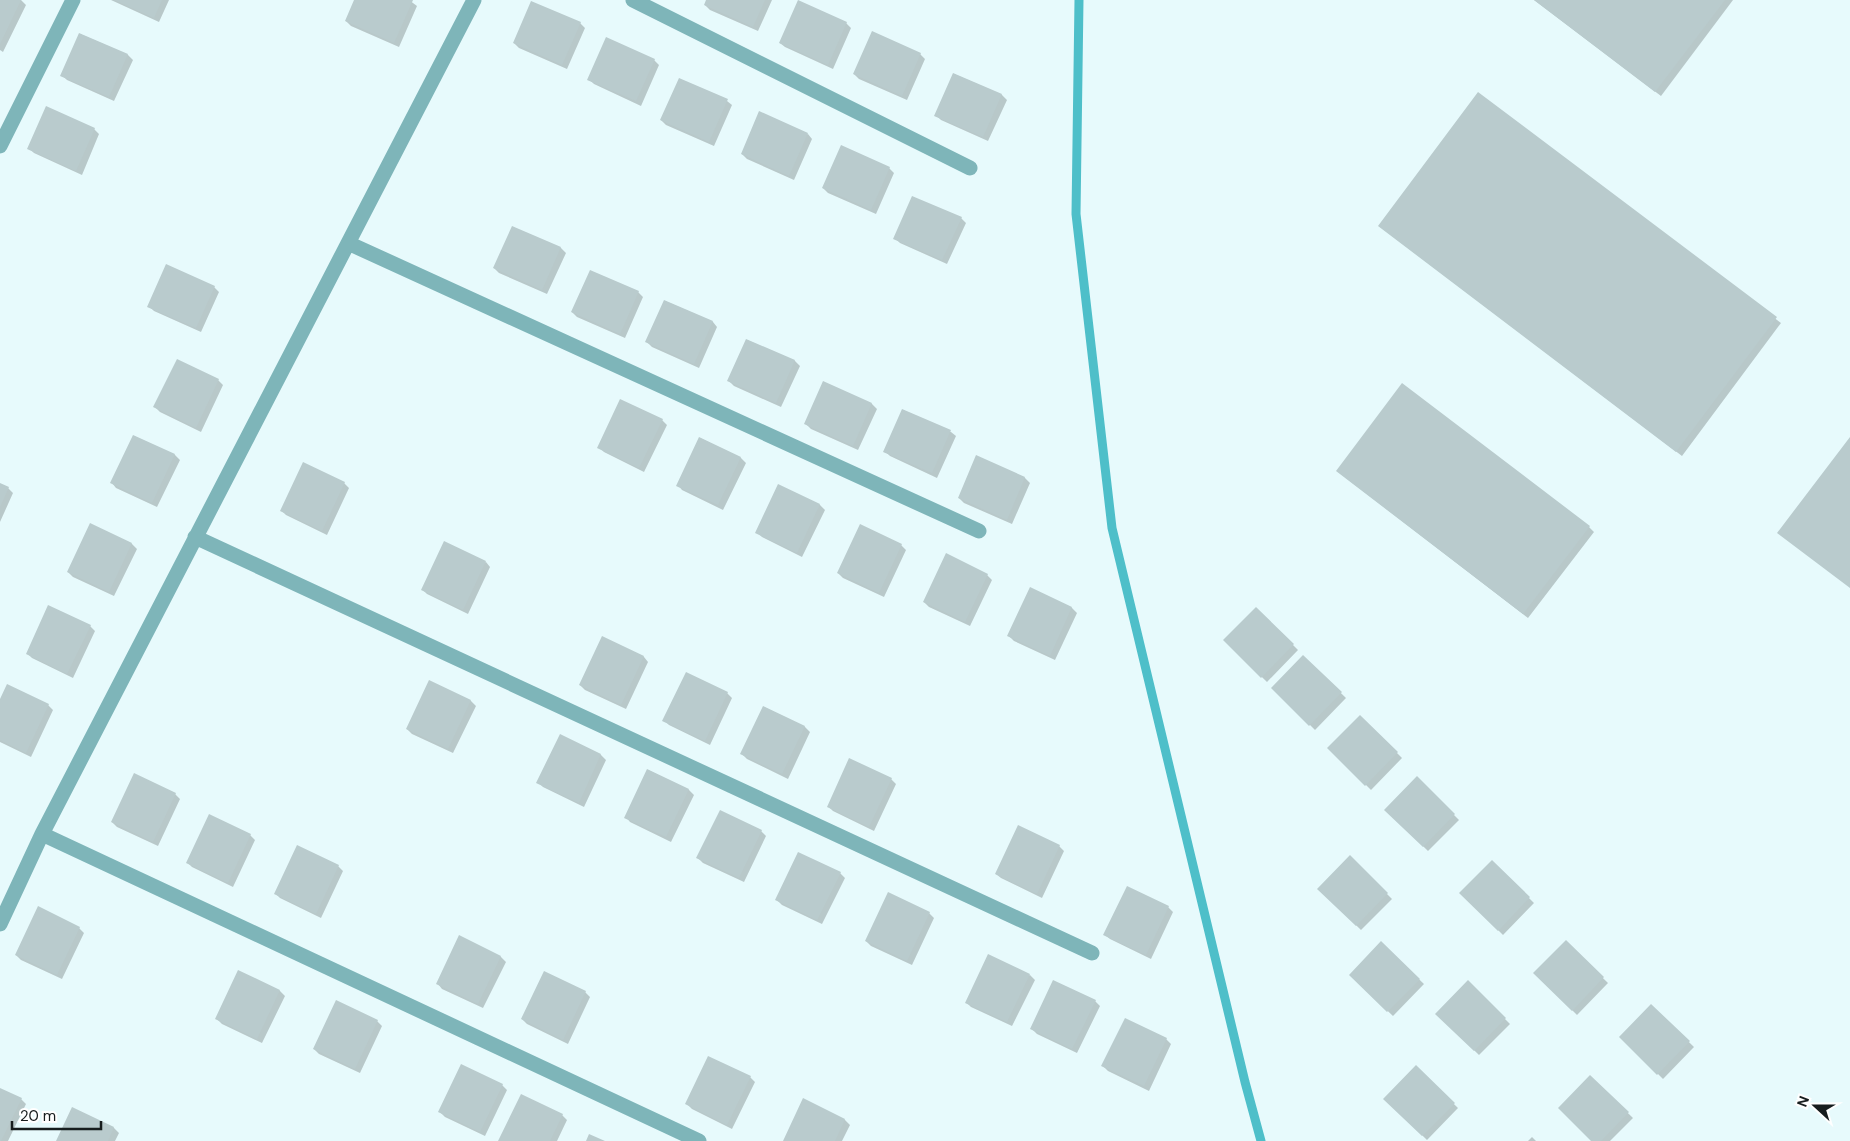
<svg xmlns="http://www.w3.org/2000/svg" width="1850" height="1141" viewBox="0 0 1850 1141" font-family="'DM Sans',sans-serif">
  <style>
    .shadow { fill: #0003 }
    .lines { fill: none; stroke-linecap: round; stroke-linejoin: round }
    .stream { stroke: #4ebfc9; stroke-width: 9 }
    .building { fill: #b9cbcd }
    .street { stroke: #7eb5b9; stroke-width: 15 }
  </style>
  <rect width="100%" height="100%" fill="#e7fafc"/>
  <path class="shadow" d="M0,0h21l5,5 -23,47 -3,-2z
    M111,0h58l-10,22z
    M356,0h53l8,6 -18,41 -48,-21 -5,-5z
    M707,0h65l-14,31 -48,-21 -5,-5z
    M1534,0h199l-72,96z
    M580,23l5,5 -18,41 -48,-21 -5,-5z
    M846,23l5,5 -18,41 -48,-22 -5,-4z
    M80,34l48,21 5,5 -19,41 -47,-21 -5,-5z
    M920,54l5,5 -18,41 -48,-21 -5,-5z
    M654,60l5,5 -18,41 -47,-22 -5,-5z
    M954,74l48,21 5,5 -19,41 -47,-21 -5,-5z
    M1478,94l303,229 -99,133 -303,-230z
    M727,101l5,4 -18,41 -48,-21 -5,-5z
    M94,129l5,5 -17,41 -48,-22 -5,-5z
    M808,134l4,5 -18,41 -47,-21 -5,-5z
    M889,168l5,5 -18,41 -48,-21 -5,-5z
    M961,218l5,5 -19,41 -47,-21 -5,-5z
    M513,228l48,20 5,5 -19,41 -48,-21 -5,-5z
    M214,287l5,5 -18,40 -47,-21 -5,-5z
    M638,292l5,5 -18,41 -48,-21 -5,-5z
    M665,301l48,21 4,5 -18,41 -47,-21 -5,-5z
    M747,340l48,21 5,5 -19,41 -47,-21 -5,-5z
    M218,380l5,5 -22,47 -41,-20 -5,-5z
    M824,383l48,21 5,5 -19,41 -47,-21 -5,-5z
    M903,410l48,22 5,4 -19,42 -47,-22 -5,-5z
    M662,420l5,5 -23,47 -40,-20 -5,-5z
    M134,436l41,19 5,5 -23,47 -41,-19 -4,-5z
    M700,438l41,20 5,5 -23,47 -41,-20 -4,-5z
    M977,457l48,21 5,5 -18,41 -48,-21 -5,-5z
    M1337,471l252,56 5,5 -66,86z
    M344,483l5,5 -22,47 -41,-20 -5,-5z
    M0,484l8,4 5,5 -13,29z
    M779,486l41,19 5,5 -23,47 -40,-20 -5,-5z
    M91,525l41,19 5,5 -23,47 -41,-19 -5,-5z
    M901,545l5,5 -22,47 -41,-19 -5,-5z
    M486,562l4,5 -22,47 -41,-20 -5,-5z
    M987,575l5,5 -22,46 -41,-19 -5,-5z
    M1031,589l41,19 5,5 -22,47 -41,-19 -5,-5z
    M1256,608l42,42 -31,32 -43,-42z
    M90,626l5,5 -22,47 -41,-20 -5,-5z
    M603,638l41,19 4,5 -22,47 -41,-19 -5,-5z
    M1303,656l43,42 -31,32 -42,-42z
    M430,682l41,19 5,5 -23,47 -41,-19 -5,-5z
    M727,693l5,5 -22,47 -41,-20 -5,-5z
    M0,701l48,4 5,5 -22,47 -31,-15z
    M764,707l41,20 5,5 -22,47 -41,-20 -5,-5z
    M1360,716l42,42 -31,32 -42,-42z
    M560,736l41,19 5,5 -22,47 -41,-20 -5,-5z
    M648,770l41,20 5,5 -23,47 -41,-20 -4,-5z
    M1417,778l42,42 -31,31 -42,-41z
    M891,779l5,5 -22,47 -41,-20 -5,-5z
    M175,794l5,5 -22,47 -41,-19 -5,-5z
    M1019,827l40,19 5,5 -22,47 -41,-20 -5,-4z
    M761,831l5,5 -22,46 -41,-19 -5,-5z
    M250,835l5,5 -22,47 -41,-20 -5,-5z
    M1350,857l42,42 -31,31 -42,-41z
    M1492,861l42,42 -31,32 -42,-42z
    M338,866l5,5 -22,47 -41,-20 -5,-5z
    M840,873l5,5 -23,46 -40,-19 -5,-5z
    M1168,907l5,5 -22,47 -41,-20 -5,-4z
    M929,913l5,5 -22,47 -41,-19 -5,-5z
    M79,928l5,5 -22,46 -41,-19 -5,-5z
    M460,937l41,20 5,5 -23,46 -41,-19 -4,-5z
    M1566,942l42,41 -31,32 -42,-42z
    M1381,943l43,41 -31,32 -43,-41z
    M239,972l41,19 5,5 -23,47 -40,-19 -5,-5z
    M1030,975l5,5 -23,46 -41,-19 -5,-5z
    M1468,982l42,42 -31,31 -42,-41z
    M585,992l5,5 -22,47 -41,-20 -5,-5z
    M1095,1001l5,5 -23,47 -40,-19 -5,-5z
    M1651,1005l43,42 -31,32 -42,-42z
    M377,1021l5,5 -22,47 -41,-19 -5,-5z
    M1166,1039l5,5 -22,47 -41,-20 -5,-5z
    M1416,1067l42,41 -31,32 -42,-41z
    M1590,1076l43,42 -23,23h-17z
    M750,1077l5,5 -23,47 -40,-20 -5,-5z
    M502,1085l5,5 -22,46 -40,-19 -5,-5z
    M0,1089l21,10 5,5 -18,37h-8z
    M804,1100l41,20 5,5 -8,16h-57z
    M73,1109l41,19 5,5 -4,8h-58z
    M562,1115l5,5 -10,21h-57z
    M1532,1137l4,4h-8z"/>
  <g class="lines">
    <path class="stream" d="M1079,0l-3,214 36,314 133,554 16,59"/>
  </g>
  <path class="building" d="M0,0h21l-21,44z
    M114,0h48l-8,18z
    M354,0h59l-19,43 -49,-22z
    M706,0h59l-12,27 -49,-22z
    M798,0l49,22 -19,43 -49,-22z
    M1534,0h191l-70,92z
    M531,1l50,21 -19,43 -49,-22z
    M872,31l49,22 -19,43 -49,-22z
    M79,33l49,21 -19,43 -49,-21z
    M606,37l49,22 -19,42 -49,-21z
    M953,73l49,21 -19,43 -49,-21z
    M679,78l49,21 -19,43 -49,-22z
    M1478,92l299,225 -101,135 -298,-226z
    M46,106l49,22 -19,43 -49,-22z
    M759,111l49,22 -19,43 -48,-22z
    M841,145l49,22 -19,43 -49,-22z
    M912,196l50,21 -20,43 -49,-21z
    M512,226l49,21 -19,43 -49,-22z
    M166,264l49,22 -19,42 -49,-21z
    M590,270l49,21 -19,43 -49,-22z
    M664,300l49,21 -19,43 -49,-22z
    M746,339l49,21 -19,43 -49,-22z
    M177,359l42,20 -23,49 -43,-21z
    M823,381l49,22 -19,43 -49,-22z
    M1402,383l188,143 -67,88 -187,-143z
    M620,399l43,20 -24,49 -42,-20z
    M902,409l49,21 -19,43 -49,-21z
    M133,435l42,19 -23,49 -42,-20z
    M699,437l42,20 -23,48 -42,-19z
    M1850,437v151l-73,-55z
    M976,455l49,22 -18,43 -49,-22z
    M303,462l42,20 -23,49 -42,-20z
    M0,483l9,4 -9,20z
    M778,484l42,20 -23,49 -42,-20z
    M90,523l42,20 -23,49 -42,-20z
    M860,524l42,20 -23,49 -42,-20z
    M444,541l42,20 -23,49 -42,-20z
    M946,553l42,21 -23,48 -42,-20z
    M1030,587l42,20 -22,49 -43,-20z
    M48,605l43,20 -24,49 -41,-20z
    M1256,607l38,37 -33,34 -38,-38z
    M602,636l42,20 -23,49 -42,-20z
    M1303,655l39,37 -33,34 -38,-38z
    M686,672l42,20 -23,49 -43,-20z
    M429,680l42,20 -23,49 -42,-20z
    M7,684l42,20 -23,49 -26,-13v-41z
    M763,706l42,20 -23,48 -42,-20z
    M1360,715l38,37 -33,34 -38,-38z
    M560,734l41,20 -22,49 -43,-20z
    M849,758l43,20 -23,49 -42,-20z
    M647,769l42,20 -23,48 -42,-19z
    M134,773l42,20 -23,49 -42,-20z
    M1417,776l38,38 -32,33 -39,-37z
    M720,810l42,20 -23,48 -43,-20z
    M209,814l42,20 -23,49 -42,-20z
    M1018,825l42,20 -23,49 -42,-20z
    M297,845l42,20 -23,49 -42,-20z
    M798,852l43,20 -24,48 -42,-20z
    M1350,855l38,38 -32,33 -39,-37z
    M1492,860l38,37 -32,34 -39,-38z
    M1127,886l42,20 -23,49 -43,-20z
    M888,892l42,20 -23,49 -42,-20z
    M38,906l42,21 -23,48 -42,-20z
    M459,935l42,21 -23,48 -42,-20z
    M1566,940l38,37 -32,34 -39,-38z
    M1381,941l39,38 -33,33 -38,-37z
    M988,954l42,20 -23,48 -42,-19z
    M238,970l42,20 -23,49 -42,-20z
    M544,971l42,20 -23,49 -42,-21z
    M1053,980l43,20 -24,49 -42,-20z
    M1468,980l38,38 -32,33 -39,-37z
    M336,1000l42,20 -23,49 -42,-20z
    M1651,1004l39,37 -33,34 -38,-38z
    M1125,1018l42,20 -23,48 -43,-20z
    M708,1056l43,20 -24,49 -42,-21z
    M461,1064l42,20 -23,48 -42,-20z
    M1416,1065l39,38 -33,33 -39,-37z
    M1590,1075l39,37 -28,29h-10l-33,-33z
    M0,1088l22,10 -21,43h-1z
    M521,1094l42,20 -13,27h-52z
    M803,1098l42,21 -10,22h-52z
    M72,1107l42,20 -6,14h-52z
    M589,1134l16,7h-19z"/>
  <g class="lines">
    <path class="street" d="M633,0l337,168
      M0,146l73,-146
      M348,243l631,288
      M195,537l897,416
      M42,834l657,307
      M0,924l42,-90 432,-834"/>
  </g>
  <g transform="translate(1815 1106) rotate(291)" stroke="#ffffff" stroke-width="4" paint-order="stroke">
  <path d="M0-4L9 19L0 12L-9 19Z" fill="#171d1e"/>
  <text y="-8" font-size="14" font-weight="bold" text-anchor="middle" fill="#171d1e">N</text>
  </g>
  <path d="M12 1121v8h89v-8" fill="none" stroke="#171d1e" stroke-width="2.5"/>
  <text x="20" y="1121" font-size="15" fill="#171d1e" stroke="#ffffff" stroke-width="4" paint-order="stroke">20 m</text>
</svg>
